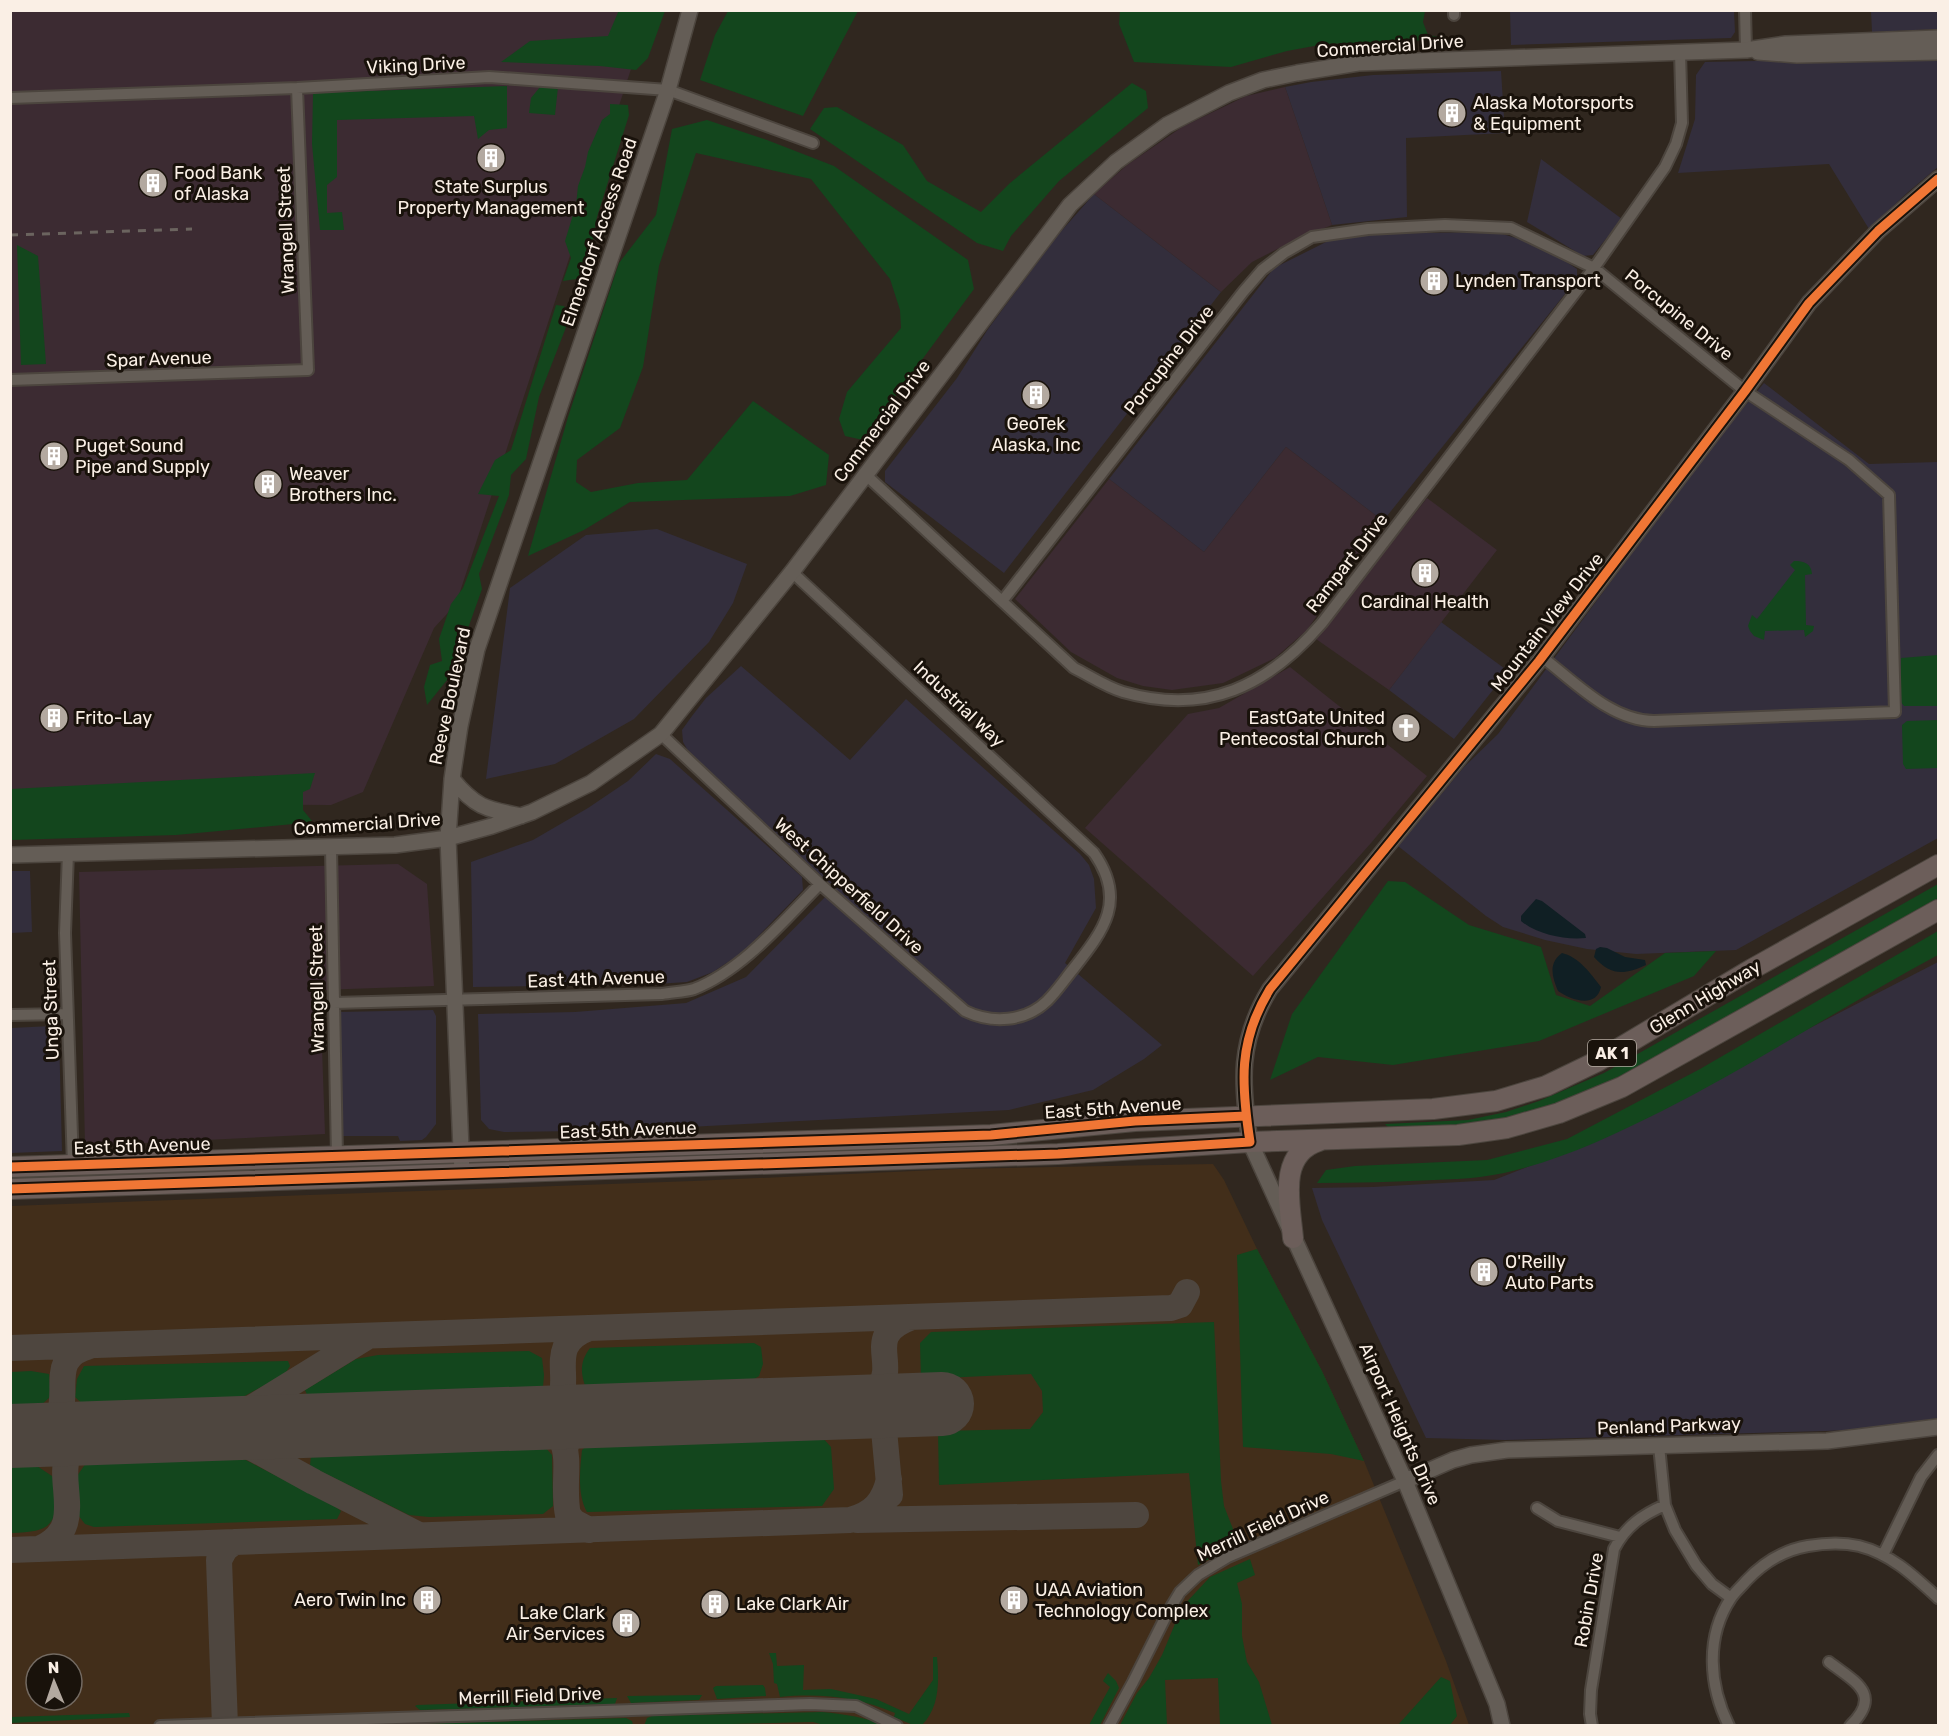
<svg xmlns="http://www.w3.org/2000/svg" width="1949" height="1736" viewBox="0 0 1949 1736" font-family="Rubik,sans-serif">
  <style>
    .commercial { fill: #332e3c }
    .industrial { fill: #3c2b32 }
    .built { fill: #422e1a; fill-rule: evenodd }
    .green { fill: #13461d }
    .water { fill: #101f24 }
    .lines { fill: none; stroke-linecap: round; stroke-linejoin: round }
    .taxiway { stroke: #4e463f; stroke-width: 26 }
    .runway { stroke: #4e463f; stroke-width: 64 }
    .street-casing { stroke: #4c453e; stroke-width: 14 }
    .secondary-casing { stroke: #4c453e; stroke-width: 18 }
    .highway-casing { stroke: #4c453e; stroke-width: 22 }
    .street { stroke: #645d56; stroke-width: 10 }
    .secondary { stroke: #645d56; stroke-width: 15 }
    .highway { stroke: #6c5e5a; stroke-width: 20 }
    .rail { stroke: #6b645f; stroke-width: 3; stroke-dasharray: 8 8; stroke-linecap: butt }
    .cycleway-casing { stroke: #19120b; stroke-width: 13 }
    .cycleway { stroke: #f07635; stroke-width: 9 }
    .labels { text-anchor: middle; dominant-baseline: central; stroke-width: 6; stroke-linejoin: round; paint-order: stroke }
    .shield { fill: #19120b; stroke: #b6ada4; stroke-width: 1.5 }
    .shield-label { font-size: 16px; font-weight: bold; fill: #faefe5 }
    .street-label { font-size: 18px; fill: #faefe5; stroke: #19120b }
    .poi-label { font-size: 18px; fill: #faefe5; stroke: #19120b; text-anchor: start }
  </style>
  <rect width="100%" height="100%" fill="#30271f"/>
  <path class="commercial" d="M1510,11h224l1,21 -4,6 -220,7z
    M1871,11h67v18l-66,3z
    M1938,57v110l-31,26 -38,36 -40,-65 -151,9 17,-54 1,-44 9,-13z
    M1501,71l4,62 -99,5 1,79 -75,8 -47,-138 26,-5 62,-7z
    M1541,159l81,60 -29,36 -10,1 -56,-34z
    M1094,194l127,98 -217,281 -119,-91v-11l72,-93 31,-49 69,-93z
    M1483,232l19,2 28,8 20,9 27,18v10l-194,242 -97,-74 -82,105 -95,-73 165,-211 54,-27 36,-7z
    M1764,383l105,81 69,-2v376l-202,112 -100,4 -49,-5 -42,-9 -42,-13 -17,-11 -88,-70 66,-79 34,-33 211,-285z
    M657,529l90,35 -14,39 -24,39 -75,77 -79,45 -69,15 24,-191 76,-53z
    M1441,622l67,49 -54,68 -65,-49z
    M741,666l109,94 56,-61 174,155 9,11 5,14 2,29 -31,55 97,82 -18,14 -51,31 -84,20 -433,23v-2l-72,1 -15,-3 -8,-9 -3,-106 97,-2 111,-9 60,-26 88,-89 -127,-118 -20,-21 -4,-7 -1,-12 10,-14 14,-18z
    M656,754l14,5 132,118 1,13 -60,62 -30,20 -26,10 -31,2 -183,3 -2,-125 62,-22 55,-32 40,-27z
    M11,871h19l2,61 -21,1z
    M1938,962v456l-76,11 -36,2 -321,9 -79,-2 -104,-218 -10,-32 61,-1 121,-7 87,-34z
    M433,1010l3,6v108l-10,13 -4,3 -22,1 -2,-5h-56l-3,-124z
    M51,1026l8,8 3,117 -51,2v-125z"/>
  <path class="industrial" d="M10,11h640l-194,593 -22,24 -71,164 -32,13 -131,-1 -189,8z
    M1285,87l47,138 -39,16 -41,21 -31,30 -127,-98 33,-29 55,-38 64,-31z
    M1286,447l97,74 -76,109 -32,28 -52,25 -51,7 -29,-4 -26,-8 -46,-26 -56,-53 94,-120 95,73z
    M1427,498l70,52 -108,140 -73,-51z
    M1290,667l137,109 -56,67 -118,133 -168,-148 103,-114 31,-6z
    M398,864l29,20 7,102 -114,4 5,144 -240,12 -6,-274z"/>
  <path class="built" d="M1213,1164l11,16 33,69 65,122 42,90 82,200 23,64 -1458,1v-520l682,-25 265,-12zM36,1664h36v36h-36z"/>
  <path class="green" d="M619,10l46,1 -17,47 -12,12 -36,-4 -99,-4 29,-21 78,-5z
    M1120,10l305,1 -2,11 5,13 12,2 -3,3 -112,4 -38,7 -56,16 -97,-5 -15,-38z
    M728,11v-1l130,1 -55,105 -103,-36 15,-45z
    M1132,83l14,8 2,17 -89,73 -48,55 -8,15 -26,-8 -167,-114 14,-21 13,-1 66,38 24,36 54,31 29,-29z
    M507,86v42l-18,2 -11,9 -4,-23 -137,4v57l-10,8v28l15,-1 2,18h-24l-8,-86 1,-51z
    M540,87h18l-3,28 -26,-2 2,-15z
    M610,104l18,1 1,10 -32,102 -9,49 -5,12 -20,3 8,-23 -6,-17 11,-36 2,-19 7,-19 3,-15 14,-32 8,-6z
    M707,120l60,20 67,26 134,94 6,29 -111,151 -18,-4 -6,-17 8,-27 54,-64 -1,-18 -10,-31 -79,-100 -115,-26 -37,113 -16,101 -23,61 -43,32 -1,22 15,10 47,-9 49,-3 66,-79 76,54 -3,30 -36,11 -160,6 -46,28 -56,26 40,-139 51,-154 37,-48 16,-86z
    M17,245l21,11 8,108 -25,1z
    M556,305l8,1 6,11 -31,80 -13,62 -15,16 -2,20 -30,79 3,15 -27,76 -8,15 -20,25 -3,-18 6,-22 12,-4 -3,-22 12,-35 12,-16 36,-92 -21,-2 17,-34 16,-10z
    M1794,561c10,0 17,2 18,13l-7,1 1,50 8,1 -1,5 -8,6 -1,-7 -39,1 -1,9 -10,-4 -4,-5 -2,-5 4,-11 5,4 38,-49 -5,-5z
    M1938,655v51h-34l-4,-5 1,-43z
    M1938,720v48l-32,1 -3,-5 -1,-39 5,-4z
    M315,773l-5,16 -7,3v18l9,11 -8,2 -128,12 -165,5v-51z
    M1388,881l17,1 64,43 72,22 15,48 34,11 75,-53 51,-2 -22,25 -155,65 -146,24 -75,-8 -48,23 22,-66z
    M1938,884v14l-308,173 -54,27 -71,20 -31,7 -85,3 -4,-4 83,-4 38,-8 33,-11 65,-28z
    M1938,931v24c-93,50 -182,108 -276,156 -56,28 -120,58 -182,66 -15,2 -31,2 -46,3 -39,2 -78,3 -117,3l9,-13 29,-4 132,-6 80,-21 133,-70z
    M1257,1249l65,122 42,90 -33,-7 -88,-7 -6,-192z
    M1214,1322l7,159 3,25 9,23v17l-35,19 -9,-92 -250,12 -1,-54 92,-2 13,-17 -1,-21 -11,-17 -110,5 -1,-36 11,-11z
    M754,1343l7,4 2,17 -4,12 -11,7 -151,8 -11,-3c-6,-15 -6,-27 4,-40z
    M529,1351l13,7 2,17 -1,12 -8,5 -227,5 -3,-7 51,-31 22,-4z
    M288,1361l2,5 -5,8 -53,29 -146,4 -11,-10 2,-18 7,-13z
    M31,1371l18,3 2,22 -14,13h-26v-37z
    M821,1436l10,11 3,42 -12,17 -235,6c-10,-18 -7,-42 -5,-62l10,-9z
    M544,1446l8,9 1,51 -10,8 -114,3 -20,-2 -99,-49 1,-11z
    M240,1457l96,50 5,4 -4,8 -243,8 -9,-3 -7,-9 -1,-39 9,-13z
    M11,1466h26l18,12c2,43 3,54 -44,55z
    M1250,1559l5,16 -18,8 5,21v32l5,26 12,20 13,43h-52l-2,-47 -53,2 2,45h-47l17,-32 12,-15 13,-23 20,-48 28,-30z
    M769,1653h7l1,13 27,-1 -1,25 28,-1 45,10 33,15 24,-34v-23h4c2,24 3,50 -15,68h-9l-19,-8 1,-4c-38,-16 -74,-20 -115,-16l-3,-13 -3,-1 -1,-19z
    M1108,1673l8,8 3,7 -19,37h-11l21,-38 -7,-6z
    M1441,1677l9,4 7,35 -7,9h-52z
    M763,1685l2,3 1,8 -49,3 -4,-11 3,-2z
    M702,1695l-3,5 -68,3 -4,-7z
    M617,1698l-2,6 -195,6 -5,-4 2,-1z
    M822,1712c21,2 43,5 62,13l-56,1 -15,-4 -169,4 3,-8 5,-2z
    M129,1713l1,4 -119,6v-6z
    M626,1718l6,3 1,4h-259z"/>
  <path class="water" d="M1536,899l6,2 43,33 1,4c-21,2 -48,-3 -65,-17v-5z
    M1600,947l7,1 18,9 20,3 1,5c-22,10 -35,11 -52,-8l2,-8z
    M1562,953c17,4 29,21 39,34 -5,22 -30,13 -43,4 -6,-14 -10,-28 4,-38z"/>
  <g class="lines">
    <path class="taxiway" d="M10,1348l1161,-40 9,-3 7,-13
      M849,1408l22,9 13,13 6,65
      M849,1408c11,-6 24,-11 31,-21 17,-27 -17,-52 32,-70
      M527,1419c58,12 32,53 41,96l6,7 15,8
      M527,1419c8,-3 19,-5 26,-11 26,-24 -12,-62 36,-80
      M201,1430l33,8 80,44 103,52
      M201,1430l31,-10 133,-82
      M31,1436c62,-20 2,-75 59,-90
      M565,1450c3,-19 14,-28 32,-34
      M857,1520l279,-5
      M39,1549c65,-27 -14,-100 62,-116
      M10,1550l840,-30c23,-6 34,-18 39,-41
      M225,1726l-6,-166 6,-11 9,-7"/>
    <path class="runway" d="M10,1436l932,-32"/>
    <g class="street-casing">
      <path id="street" d="M1454,10v5
        M1745,10l1,40
        M10,98l287,-10 192,-11 179,13 145,53
        M10,380l298,-10 -11,-282
        M866,475l208,193c16,8 32,19 49,24 84,24 145,-6 199,-69l272,-355 71,-101 11,-23 6,-21 -2,-71
        M1003,600l240,-308 19,-22 22,-17 28,-16 56,-8 77,-4 66,3 83,40 151,123 104,69 40,35 6,217 -241,9c-43,0 -79,-39 -112,-64
        M661,734l159,150 145,127c27,13 60,11 82,-10 10,-10 18,-22 27,-33 30,-38 53,-68 20,-115l-302,-281
        M331,848l6,308
        M68,853l-3,80 8,232
        M334,1003l328,-9c10,-2 23,-2 32,-5 49,-19 90,-69 126,-105
        M10,1015l57,-1
        M1659,1446l6,59 10,25 21,35 16,19 19,14
        M1537,1508l21,13 62,16
        M1883,1555l38,-78 17,-22
        M1829,1662c26,20 54,32 21,64
        M160,1726l650,-22 46,2 41,20
        M1109,1726l24,-44 35,-70 12,-20 18,-17 30,-18 177,-76
        M1592,1726l-2,-12 1,-24 23,-141c12,-23 28,-34 51,-44
        M1729,1726c-20,-40 -24,-89 2,-128 4,-6 10,-11 15,-17 17,-18 38,-31 62,-35 17,-3 34,-4 51,0 32,8 55,30 79,52"/>
    </g>
    <g class="secondary-casing">
      <path id="secondary" d="M1758,52l39,3 141,-3
        M452,779c24,29 34,30 69,37
        M10,855l385,-10 53,-7 44,-12 40,-14 59,-29 70,-49 131,-162 278,-367 46,-43 51,-37 62,-32 34,-13 34,-7 61,-10 388,-13 40,-6 152,-6
        M462,1173l-14,-335 4,-59 8,-53 17,-77 191,-559 22,-80
        M1405,1481l48,-21 18,-5 36,-5 320,-9 111,-14
        M1502,1726l-5,-22 -92,-223 -155,-339c-9,-59 -12,-101 20,-153l269,-328 206,-270 64,-88 69,-72 60,-52"/>
    </g>
    <g class="highway-casing">
      <path id="highway" d="M10,1167l981,-32 144,-14 298,-12 63,-8 50,-15 52,-25 154,-92 186,-104
        M10,1189l1048,-35 192,-12 208,-7 49,-7 52,-15 63,-26 316,-177
        M1293,1238c-3,-34 -16,-84 26,-97"/>
    </g>
    <use href="#street" class="street"/>
    <use href="#secondary" class="secondary"/>
    <use href="#highway" class="highway"/>
    <path class="rail" d="M10,235l182,-6"/>
    <g class="cycleway-casing">
      <path id="cycleway" d="M10,1167l981,-32 144,-14 111,-5
        M10,1189l1048,-35 192,-12c-9,-59 -12,-101 20,-153l269,-328 206,-270 64,-88 69,-72 60,-52"/>
    </g>
    <use href="#cycleway" class="cycleway"/>
  </g>
  <defs>
    <g id="building-disc" transform="scale(1.5)"><circle r="9.5" fill="#b3a9a0" stroke="#19120b"/><path d="M-4-6H4V6H1V3H-1V6H-4ZM-2.5-4.3h1.7v1.8h-1.7ZM.8-4.3h1.7v1.8H.8ZM-2.5-1h1.7V.8h-1.7ZM.8-1h1.7V.8H.8Z" fill="#fff"/></g>
    <g id="church-disc" transform="scale(1.5)"><circle r="9.5" fill="#b3a9a0" stroke="#19120b"/><path d="M-1.2-6h2.4v3.5h3.3v2.4h-3.3V6h-2.4V-.1h-3.3v-2.4h3.3Z" fill="#fff"/></g>
  </defs>
  <g fill-rule="evenodd">
    <use href="#building-disc" x="1452" y="113"/>
    <use href="#building-disc" x="491" y="158"/>
    <use href="#building-disc" x="153" y="183"/>
    <use href="#building-disc" x="1434" y="281"/>
    <use href="#building-disc" x="1036" y="395"/>
    <use href="#building-disc" x="54" y="456"/>
    <use href="#building-disc" x="268" y="484"/>
    <use href="#building-disc" x="1425" y="573"/>
    <use href="#building-disc" x="54" y="718"/>
    <use href="#church-disc" x="1406" y="728"/>
    <use href="#building-disc" x="1484" y="1272"/>
    <use href="#building-disc" x="427" y="1600"/>
    <use href="#building-disc" x="1014" y="1600"/>
    <use href="#building-disc" x="715" y="1604"/>
    <use href="#building-disc" x="626" y="1623"/>
  </g>
  <g class="labels">
    <rect class="shield" x="1588" y="1040" width="48" height="26" rx="4.5"/>
    <g class="shield-label">
      <text x="1612" y="1053">AK 1</text>
    </g>
    <g class="street-label">
      <text transform="translate(1390 46) rotate(-4)">Commercial Drive</text>
      <text transform="translate(416 65) rotate(-3)">Viking Drive</text>
      <text transform="translate(286 230) rotate(-92)">Wrangell Street</text>
      <text transform="translate(599 232) rotate(-71)">Elmendorf Access Road</text>
      <text transform="translate(1679 315) rotate(39)">Porcupine Drive</text>
      <text transform="translate(159 359) rotate(-2)">Spar Avenue</text>
      <text transform="translate(1169 360) rotate(-52)">Porcupine Drive</text>
      <text transform="translate(882 421) rotate(-53)">Commercial Drive</text>
      <text transform="translate(1347 563) rotate(-52)">Rampart Drive</text>
      <text transform="translate(1547 622) rotate(-52)">Mountain View Drive</text>
      <text transform="translate(450 696) rotate(-78)">Reeve Boulevard</text>
      <text transform="translate(959 704) rotate(43)">Industrial Way</text>
      <text transform="translate(367 824) rotate(-4)">Commercial Drive</text>
      <text transform="translate(849 886) rotate(42)">West Chipperfield Drive</text>
      <text transform="translate(596 979) rotate(-2)">East 4th Avenue</text>
      <text transform="translate(317 989) rotate(-91)">Wrangell Street</text>
      <text transform="translate(1705 997) rotate(-31)">Glenn Highway</text>
      <text transform="translate(51 1010) rotate(-92)">Unga Street</text>
      <text transform="translate(1113 1108) rotate(-4)">East 5th Avenue</text>
      <text transform="translate(628 1130) rotate(-2)">East 5th Avenue</text>
      <text transform="translate(142 1146) rotate(-2)">East 5th Avenue</text>
      <text transform="translate(1400 1424) rotate(66)">Airport Heights Drive</text>
      <text transform="translate(1669 1426) rotate(-2)">Penland Parkway</text>
      <text transform="translate(1263 1526) rotate(-25)">Merrill Field Drive</text>
      <text transform="translate(1589 1600) rotate(-80)">Robin Drive</text>
      <text transform="translate(530 1696) rotate(-2)">Merrill Field Drive</text>
    </g>
    <g class="poi-label">
      <text x="1473" y="103">Alaska Motorsports<tspan x="1473" dy="21">&amp; Equipment</tspan></text>
      <text x="174" y="173">Food Bank<tspan x="174" dy="21">of Alaska</tspan></text>
      <text x="491" y="187" text-anchor="middle">State Surplus<tspan x="491" dy="21">Property Management</tspan></text>
      <text x="1455" y="281">Lynden Transport</text>
      <text x="1036" y="424" text-anchor="middle">GeoTek<tspan x="1036" dy="21">Alaska, Inc</tspan></text>
      <text x="75" y="446">Puget Sound<tspan x="75" dy="21">Pipe and Supply</tspan></text>
      <text x="289" y="474">Weaver<tspan x="289" dy="21">Brothers Inc.</tspan></text>
      <text x="1425" y="602" text-anchor="middle">Cardinal Health</text>
      <text x="75" y="718">Frito-Lay</text>
      <text x="1385" y="718" text-anchor="end">EastGate United<tspan x="1385" dy="21">Pentecostal Church</tspan></text>
      <text x="1505" y="1262">O'Reilly<tspan x="1505" dy="21">Auto Parts</tspan></text>
      <text x="1035" y="1590">UAA Aviation<tspan x="1035" dy="21">Technology Complex</tspan></text>
      <text x="406" y="1600" text-anchor="end">Aero Twin Inc</text>
      <text x="736" y="1604">Lake Clark Air</text>
      <text x="605" y="1613" text-anchor="end">Lake Clark<tspan x="605" dy="21">Air Services</tspan></text>
    </g>
  </g>
  <rect width="1949" height="1736" fill="none" stroke="#faefe5" stroke-width="24"/>
  <g transform="translate(54 1682) rotate(358)"><circle r="28" fill="#19120b" stroke="#736a62" stroke-width="1.5"/>
  <path d="M0-4.5L10 22L0 15L-10 22Z" fill="#b3a9a0"/>
  <text y="-9" font-size="16" font-weight="bold" text-anchor="middle" fill="#faefe5">N</text>
  </g>
</svg>
